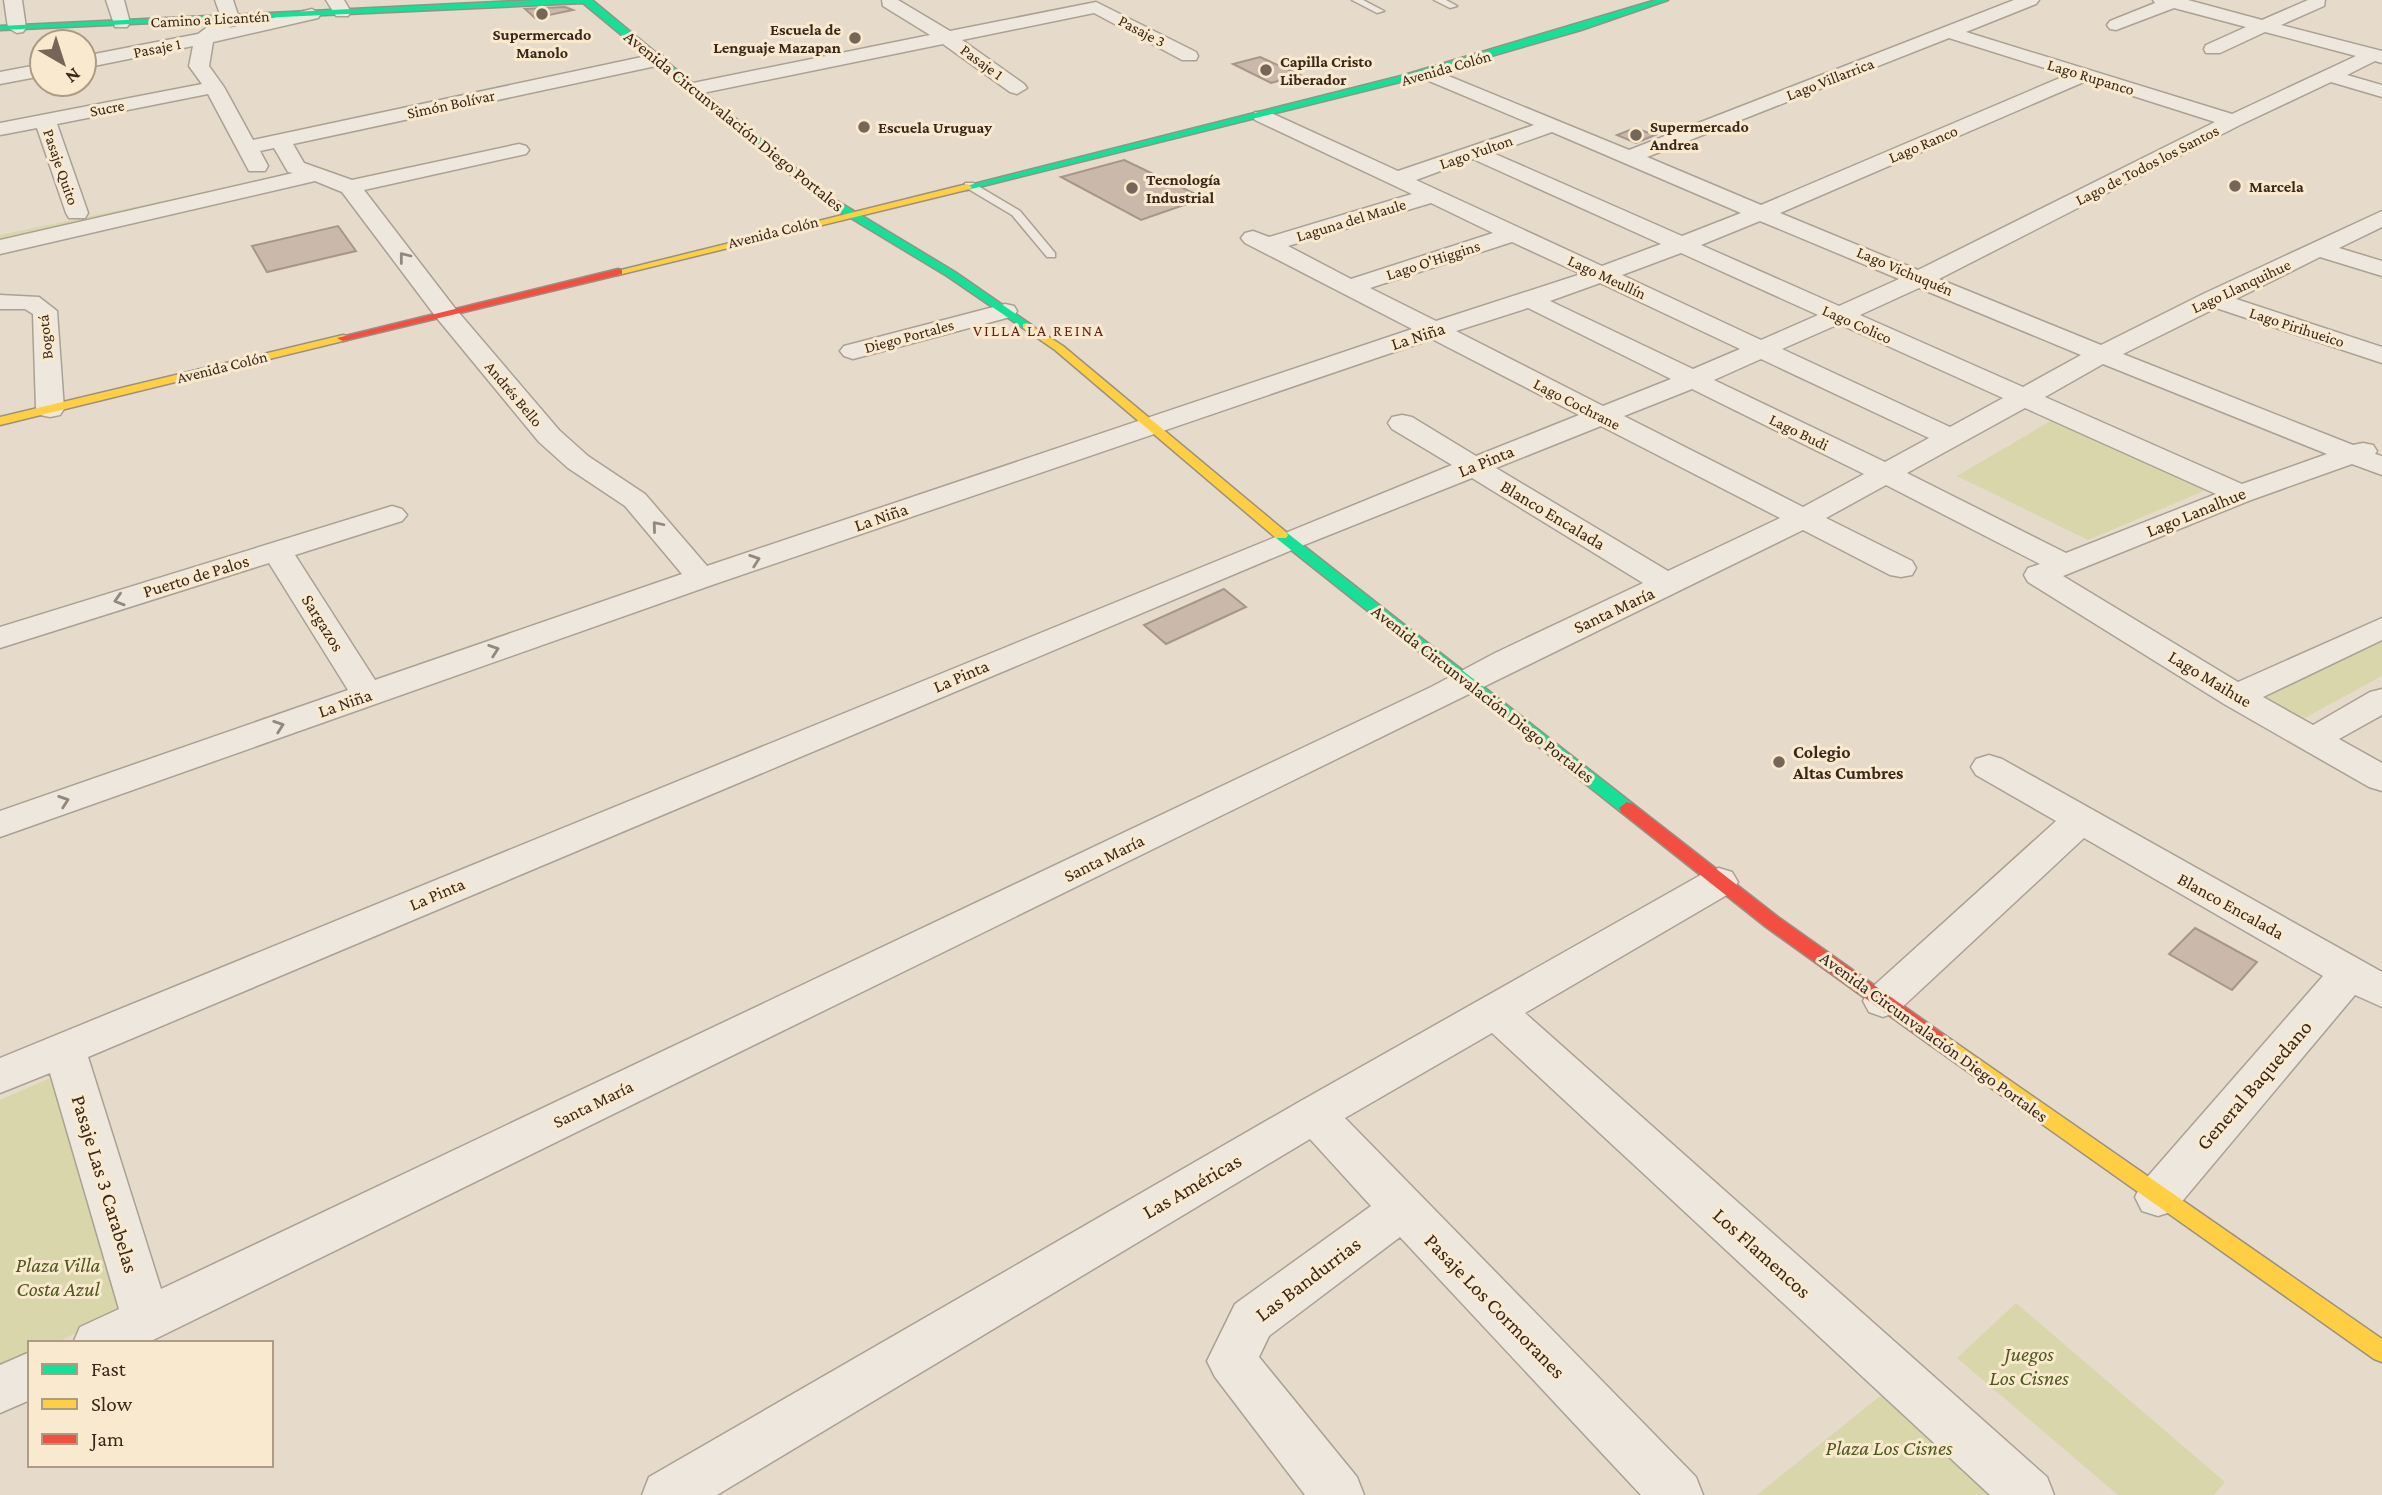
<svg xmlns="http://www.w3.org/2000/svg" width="2382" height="1495" viewBox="0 0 2382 1495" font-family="'Crimson Pro',serif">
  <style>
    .green { fill: #d9d6ab }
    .building { fill: #cab8aa; stroke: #a69689; stroke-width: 2 }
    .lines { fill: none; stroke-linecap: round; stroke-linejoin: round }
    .lane-casing { stroke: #aba094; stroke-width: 3 }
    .street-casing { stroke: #aba094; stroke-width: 3 }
    .fast-casing { stroke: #9a8f83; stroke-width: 3 }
    .slow-casing { stroke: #9a8f83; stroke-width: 3 }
    .jam-casing { stroke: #9a8f83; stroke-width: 3 }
    .lane { fill: #ede7dd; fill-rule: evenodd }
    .street { fill: #ede7dd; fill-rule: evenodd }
    .fast { fill: #16e098; fill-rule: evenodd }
    .slow { fill: #ffcf43; fill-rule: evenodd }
    .jam { fill: #f24e42; fill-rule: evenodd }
    .oneway { stroke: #94877c }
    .poi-dot { fill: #766658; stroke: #f9e9ce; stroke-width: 2.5 }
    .labels { text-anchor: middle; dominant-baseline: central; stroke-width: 6; stroke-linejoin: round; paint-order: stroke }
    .far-street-label { font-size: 16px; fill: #3a271b; stroke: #f9e9ce }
    .far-poi-label { font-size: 16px; font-weight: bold; fill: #3a271b; stroke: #f9e9ce; text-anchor: start }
    .far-neighbourhood-label { font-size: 16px; letter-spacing: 2px; fill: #6a2116; stroke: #f9e9ce }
    .street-label { font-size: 18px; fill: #3a271b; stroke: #f9e9ce }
    .poi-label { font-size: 18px; font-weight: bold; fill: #3a271b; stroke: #f9e9ce; text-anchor: start }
    .near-street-label { font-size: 21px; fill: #3a271b; stroke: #f9e9ce }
    .near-park-label { font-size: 21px; font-style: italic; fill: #4e581f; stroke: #f9e9ce }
  </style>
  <rect width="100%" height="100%" fill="#e6dbca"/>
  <path class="green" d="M254,182l-254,60v-7z
    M2064,413l161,69 -137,58 -131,-64z
    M2382,633v43l-83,45 -44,-24z
    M57,1075l70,232 -71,36h-26v13l-30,15v-271z
    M2016,1303l209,179 -11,13h-96l-161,-137z
    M1890,1388l122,107h-255z"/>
  <path class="building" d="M565,7l8,3 -38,8 -10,-9z
    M1260,57l40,18 -29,8 -38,-19z
    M1635,128l20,7 -19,8 -19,-8z
    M1124,160l80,38 -63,22 -80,-43z
    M338,226l18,25 -89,21 -15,-26z
    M1224,589l22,18 -80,37 -22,-19z
    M2195,928l62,34 -25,28 -63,-36z"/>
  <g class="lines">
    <g class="lane-casing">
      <path id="lane" d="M1352,0h11l21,11 -7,2z
        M1434,0h12l11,6 -7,2z
        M965,183h8l47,28 35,42v4h-8l-35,-42 -47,-28z"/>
    </g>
    <g class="street-casing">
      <path id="street" d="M4,0h18l4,28 -3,4 -6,1 -9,-5z
        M106,0h18l6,23 -3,4h-12z
        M215,0h18l6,18 -10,10 83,-19 9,5 -3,4 -105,24 -4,24 15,21 29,53 403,-86 7,2 2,4 -2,4 -7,2 -363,78 11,19 48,17 167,-36 7,2 3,4 -3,4 -162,36 90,117 105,123 29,26 57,38 62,72 705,-237 -167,-86 -4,-5 4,-5 8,-2 16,6 143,-43 -157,-74 -3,-4 3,-4h14l129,59 136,-46 -112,-47 -3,-4 3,-4 7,-2 200,82 385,-150h25l-3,4 -70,28 266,82 124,-58 -91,-24 -45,21h-14l-2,-4 2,-4 40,-18 -72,-19 -58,22 -6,-1 -3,-4 3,-4 45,-18 -2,-3h35l74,20 46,-20h17l-1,6 -43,19 101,26v12l-7,-2 -28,14 35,10v12l-51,-15 -91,43 -301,154 162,66 102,-51 179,-83v16l-43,21 43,13v15l-62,-19 -84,42 146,48v16l-166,-55 -93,46 230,91 10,-2 10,2 4,6 -2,3 7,2v19l-30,-11 -101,36 -188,76 175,106 144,-64v22l-119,57 50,28 57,-33 12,-3v26l-43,24 43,24v28l-13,-4 -145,-83 -196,-122 -4,-7 4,-7 12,-4 -154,-79 -60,33 86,43 4,7 -4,7 -11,2 -11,-2 -87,-45 -1656,813h-74l7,-16 39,-18 -69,-236 -50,20v-35l1452,-593 -60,-36 -4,-6 4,-6 10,-2 10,2 64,39 103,-41 -147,-76 -720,246 -712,252v-26l348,-121 -79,-127 -269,85v-21l392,-121 10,3 5,6 -5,6 -107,34 80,125 307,-106 -57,-68 -57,-38 -29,-26 -103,-125 -94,-125 -27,-11 -315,73v-14l293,-67 -5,-1 -14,-24 -14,3 8,15 -3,5h-16l-41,-77 -151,30 31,89 -3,5h-16l-3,-5 -29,-85 -37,7v-12l202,-39 -13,-18 4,-20 -109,22v-12l114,-22 23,-17zM1949,38l118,37 -306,130 -114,-48zM2086,81l129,41 -297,148 -138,-57zM1552,132l189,81 -59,23 -189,-83zM1473,159l188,85 -59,22 -186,-86zM1431,203l62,30 -142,46 -63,-33zM1760,221l17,7 122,51 -60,27 -138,-61zM1512,242l69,32 -145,47 -66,-33zM1681,253l137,62 -57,25 -139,-65zM1600,283l140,66 -47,20 -143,-68zM1919,288l162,67 -58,32 -163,-72zM1528,308l143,71 -68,27 -147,-75zM1839,324l164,74 -53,29 -168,-78zM1761,359l168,79 -44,24 -171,-82zM2103,364l224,90 -85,30 -197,-87zM1692,389l172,85 -61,33 -179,-91zM2025,408l191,86 -150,59 -159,-80zM1601,426l179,92 -112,53 -172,-103zM1472,478l171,105 -148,70 -64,34 -1270,602 -73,-232 1211,-510z
        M326,0h18l7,12 -3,4h-12z
        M882,0h16l52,31 146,-29 100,50 2,4 -2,4h-14l-88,-47 -132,27 62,44 3,4 -10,6 -7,-2 -67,-48 -250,51 -10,-6 10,-6 237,-48 -47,-29z
        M42,64v12l-42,8v-12z
        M0,295l39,2 18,14 7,98 -4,6 -10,2 -10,-2 -4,-6 -3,-95 -8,-5h-25z
        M1005,304l9,2 3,5 -3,5 -161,43 -9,-3 -4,-5 4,-5z
        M1989,755l13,4 380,213v35l-27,-12 -181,216 -16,5 -16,-5 -7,-14 7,-14 181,-207 -239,-138 -187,174 -14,5 -14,-5 -6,-11 6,-11 187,-169 -80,-46 -5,-8 5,-8z
        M1719,868l13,4 6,10 -6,10 -207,121 522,464 7,18h-64l-498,-462 -147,85 351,359 7,18h-62l-241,-258 -131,99 -10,21 98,120 7,18h-59l-90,-118 -8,-16 28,-57 136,-98 -61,-67 -593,356h-75l7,-18 650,-375 407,-230z
        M30,1352v48l-30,13v-48z"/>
    </g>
    <g class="fast-casing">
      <path id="fast" d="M538,0h54l237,196 126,76 78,54 -10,2 -76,-52 -126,-76 -238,-197 -583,27v-4z
        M1656,0h12l-87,30 -173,50 -441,110 -5,-3 439,-111z
        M1281,531l5,1 347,272 2,4 -2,4h-12l-345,-274 -2,-3 2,-3z"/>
    </g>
    <g class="slow-casing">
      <path id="slow" d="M967,184l5,3 -2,2 -352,86 -5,-3z
        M1027,323l36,23 223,186 2,3 -2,3h-10l-221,-188 -32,-22v-4z
        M343,335l4,1v4l-347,85v-8z
        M1936,1032l7,2 439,305v23l-8,-3 -445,-315 -2,-5 2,-5z"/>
    </g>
    <g class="jam-casing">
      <path id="jam" d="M618,269l4,1v4l-279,67 -6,-3z
        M1627,802l6,2 145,113 165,117 2,5 -2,5 -7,2 -7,-2 -163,-117 -145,-115 -2,-4z"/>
    </g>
    <use href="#lane" class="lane"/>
    <use href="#street" class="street"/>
    <use href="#fast" class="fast"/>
    <use href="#slow" class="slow"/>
    <use href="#jam" class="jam"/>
  </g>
  <defs><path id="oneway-chevron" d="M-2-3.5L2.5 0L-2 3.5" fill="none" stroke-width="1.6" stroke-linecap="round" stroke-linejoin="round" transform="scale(1.75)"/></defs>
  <g class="oneway">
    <use href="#oneway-chevron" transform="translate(404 257) rotate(-128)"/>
    <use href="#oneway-chevron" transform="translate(657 526) rotate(-130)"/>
    <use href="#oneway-chevron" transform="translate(755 560) rotate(-19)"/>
    <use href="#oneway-chevron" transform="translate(119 600) rotate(163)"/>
    <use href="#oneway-chevron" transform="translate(494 650) rotate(-19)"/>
    <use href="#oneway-chevron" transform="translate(279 726) rotate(-19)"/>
    <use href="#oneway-chevron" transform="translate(64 801) rotate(-19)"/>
  </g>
  <g class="poi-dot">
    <circle cx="542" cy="14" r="7"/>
    <circle cx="855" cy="38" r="7"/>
    <circle cx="1266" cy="70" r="7"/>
    <circle cx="864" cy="127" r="7"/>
    <circle cx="1636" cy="135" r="7"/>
    <circle cx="2235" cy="186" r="7"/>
    <circle cx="1132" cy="188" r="7"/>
    <circle cx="1779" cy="762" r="7"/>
  </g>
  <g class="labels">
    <g class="far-street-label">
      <text transform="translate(210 19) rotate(-3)">Camino a Licantén</text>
      <text transform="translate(1142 31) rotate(28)">Pasaje 3</text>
      <text transform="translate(157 48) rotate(-11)">Pasaje 1</text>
      <text transform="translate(982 62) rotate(36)">Pasaje 1</text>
      <text transform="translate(1446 68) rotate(-16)">Avenida Colón</text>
      <text transform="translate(2091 77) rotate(17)">Lago Rupanco</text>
      <text transform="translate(1830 79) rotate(-21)">Lago Villarrica</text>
      <text transform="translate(451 104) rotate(-12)">Simón Bolívar</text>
      <text transform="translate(107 108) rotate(-11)">Sucre</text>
      <text transform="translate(1923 144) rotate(-23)">Lago Ranco</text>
      <text transform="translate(1476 152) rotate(-19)">Lago Yulton</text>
      <text transform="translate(2147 165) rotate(-27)">Lago de Todos los Santos</text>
      <text transform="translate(61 167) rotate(71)">Pasaje Quito</text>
      <text transform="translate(1351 220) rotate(-17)">Laguna del Maule</text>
      <text transform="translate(773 232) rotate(-14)">Avenida Colón</text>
      <text transform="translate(1433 260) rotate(-18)">Lago O'Higgins</text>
      <text transform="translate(1905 271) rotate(23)">Lago Vichuquén</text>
      <text transform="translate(1607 277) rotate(25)">Lago Meullín</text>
      <text transform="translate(2241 286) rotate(-25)">Lago Llanquihue</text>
      <text transform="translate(1857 324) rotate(24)">Lago Colico</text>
      <text transform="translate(2297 327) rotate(18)">Lago Pirihueico</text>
      <text transform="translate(909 336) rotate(-15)">Diego Portales</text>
      <text transform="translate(45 337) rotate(-96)">Bogotá</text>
      <text transform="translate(222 367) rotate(-14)">Avenida Colón</text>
      <text transform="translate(514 394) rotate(50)">Andrés Bello</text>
      <text transform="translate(1577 404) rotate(27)">Lago Cochrane</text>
      <text transform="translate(1799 432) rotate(26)">Lago Budi</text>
    </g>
    <g class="far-poi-label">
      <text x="841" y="29" text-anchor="end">Escuela de<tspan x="841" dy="18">Lenguaje Mazapan</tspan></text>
      <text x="542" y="34" text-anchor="middle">Supermercado<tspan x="542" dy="18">Manolo</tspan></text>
      <text x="1280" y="61">Capilla Cristo<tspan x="1280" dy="18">Liberador</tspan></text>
      <text x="1650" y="126">Supermercado<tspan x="1650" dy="18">Andrea</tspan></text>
      <text x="878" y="127">Escuela Uruguay</text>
      <text x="1146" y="179">Tecnología<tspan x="1146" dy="18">Industrial</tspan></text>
      <text x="2249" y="186">Marcela</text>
    </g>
    <g class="far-neighbourhood-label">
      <text x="1039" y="330">VILLA LA REINA</text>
    </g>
    <g class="street-label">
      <text transform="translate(734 121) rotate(39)">Avenida Circunvalación Diego Portales</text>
      <text transform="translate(1418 336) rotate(-18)">La Niña</text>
      <text transform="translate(1486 461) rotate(-22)">La Pinta</text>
      <text transform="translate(2196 512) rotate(-22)">Lago Lanalhue</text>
      <text transform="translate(1553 515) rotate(31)">Blanco Encalada</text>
      <text transform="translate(881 517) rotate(-19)">La Niña</text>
      <text transform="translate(196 576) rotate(-17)">Puerto de Palos</text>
      <text transform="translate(1614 610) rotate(-25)">Santa María</text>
      <text transform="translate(323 623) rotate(58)">Sargazos</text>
      <text transform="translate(961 676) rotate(-23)">La Pinta</text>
      <text transform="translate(2210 679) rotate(31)">Lago Maihue</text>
      <text transform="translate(1483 694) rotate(38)">Avenida Circunvalación Diego Portales</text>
      <text transform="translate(345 703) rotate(-19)">La Niña</text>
      <text transform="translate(1104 858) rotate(-26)">Santa María</text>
      <text transform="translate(437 894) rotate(-23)">La Pinta</text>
      <text transform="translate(2231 906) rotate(29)">Blanco Encalada</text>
      <text transform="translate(1934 1037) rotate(36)">Avenida Circunvalación Diego Portales</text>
      <text transform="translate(593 1104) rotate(-26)">Santa María</text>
    </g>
    <g class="poi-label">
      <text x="1793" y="752">Colegio<tspan x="1793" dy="21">Altas Cumbres</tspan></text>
    </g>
    <g class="near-street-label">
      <text transform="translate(2254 1085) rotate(-49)">General Baquedano</text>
      <text transform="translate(105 1184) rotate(73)">Pasaje Las 3 Carabelas</text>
      <text transform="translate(1192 1186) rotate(-30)">Las Américas</text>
      <text transform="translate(1762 1253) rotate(42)">Los Flamencos</text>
      <text transform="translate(1308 1279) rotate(-37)">Las Bandurrias</text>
      <text transform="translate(1495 1306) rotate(46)">Pasaje Los Cormoranes</text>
    </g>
    <g class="near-park-label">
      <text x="58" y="1265">Plaza Villa<tspan x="58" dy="24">Costa Azul</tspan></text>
      <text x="2029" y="1354">Juegos<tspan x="2029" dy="24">Los Cisnes</tspan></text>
      <text x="1889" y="1448">Plaza Los Cisnes</text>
    </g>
  </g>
  <rect x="28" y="1341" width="245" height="126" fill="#f9e9ce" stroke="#ad9b86" stroke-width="2"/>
  <rect x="42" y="1364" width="35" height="10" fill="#16e098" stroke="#ad9b86" stroke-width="2"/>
  <text x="91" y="1376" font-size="21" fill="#3a271b">Fast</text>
  <rect x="42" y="1399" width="35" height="10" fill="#ffcf43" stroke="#ad9b86" stroke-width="2"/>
  <text x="91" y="1411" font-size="21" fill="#3a271b">Slow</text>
  <rect x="42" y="1434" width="35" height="10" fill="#f24e42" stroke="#ad9b86" stroke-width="2"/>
  <text x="91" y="1446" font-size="21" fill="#3a271b">Jam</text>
  <g transform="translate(63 63) rotate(141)"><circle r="33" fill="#f9e9ce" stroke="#ad9b86" stroke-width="2"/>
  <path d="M0-5L12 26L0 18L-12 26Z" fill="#766658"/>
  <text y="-10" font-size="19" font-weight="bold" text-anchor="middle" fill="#3a271b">N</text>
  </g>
</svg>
